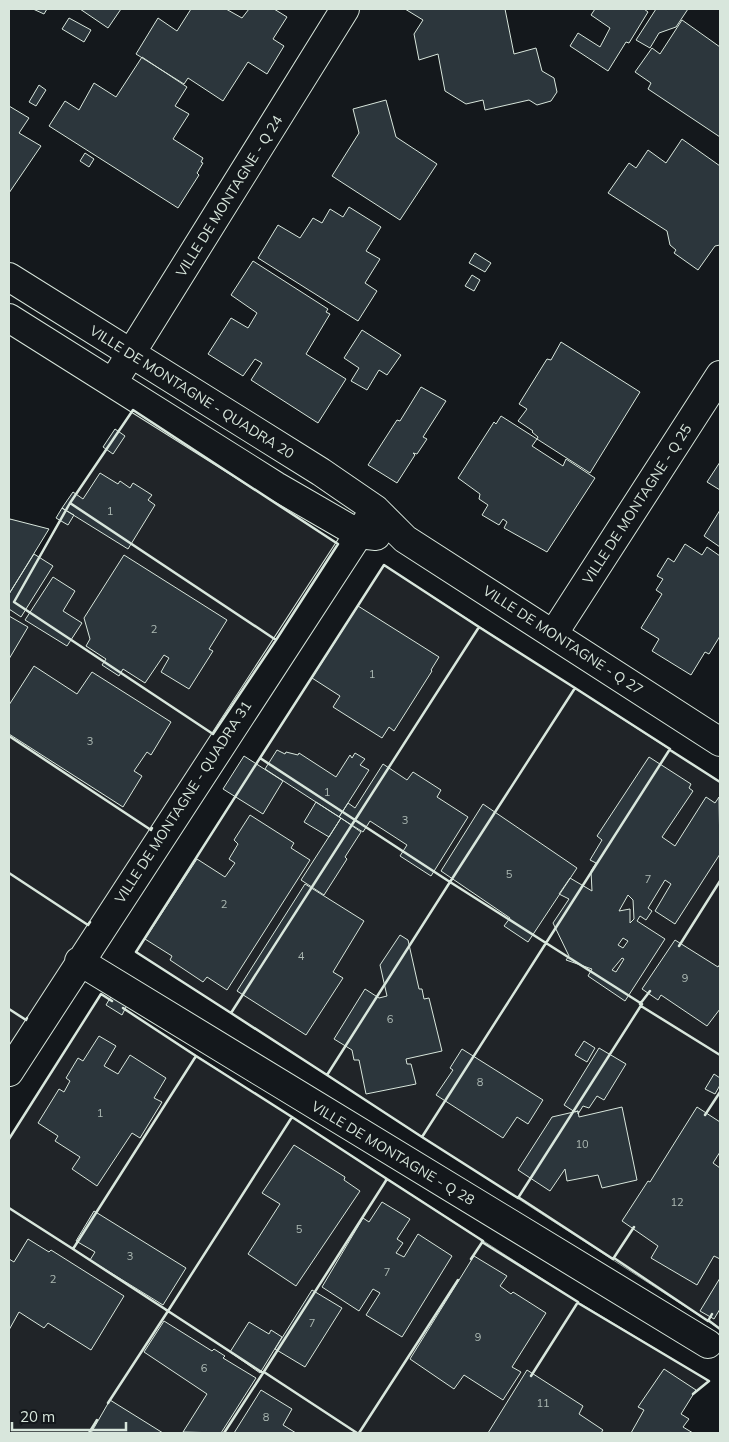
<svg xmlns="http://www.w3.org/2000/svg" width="729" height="1442" viewBox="0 0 729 1442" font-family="Mulish,sans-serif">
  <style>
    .green { fill: #202428; stroke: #939e99 }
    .building { fill: #2c363c; stroke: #d8e6dc; fill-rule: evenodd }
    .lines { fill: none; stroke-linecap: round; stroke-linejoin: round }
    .minor-casing { stroke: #d8e6dc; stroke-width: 30 }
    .minor { stroke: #14181c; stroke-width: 28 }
    .wall { stroke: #d8e6dc; stroke-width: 2.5 }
    .labels { text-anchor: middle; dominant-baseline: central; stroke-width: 4; stroke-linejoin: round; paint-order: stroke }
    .number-label { font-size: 11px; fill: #adbab4 }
    .street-label { font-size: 14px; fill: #d8e6dc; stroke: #14181c }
  </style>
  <rect width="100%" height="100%" fill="#14181c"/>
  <path class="green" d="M133,410l205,134 -329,503v-435l61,-109z
    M384,565l336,217v547l-584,-377z
    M101,994l477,308 131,79 -65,52h-635v-294z"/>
  <path class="building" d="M33,9h14l-3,5z
    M80,9h41l-13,19z
    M191,9h35l16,9 7,-9h25l13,8 -14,22 11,7 -17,28 -19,-12 -25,39 -35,-23 -4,6 -48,-30 22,-36 19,13z
    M405,9h100l9,45 22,-6 6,23 12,7 3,14 -6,9 -14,4 -8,-5 -44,10 -2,-10 -17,4 -21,-13 -7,-37 -19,6 -5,-26 9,-14z
    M595,9h49l4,3 -19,31 -3,-1 -18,29 -38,-25 8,-13 22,14 10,-19 -19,-13z
    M656,9h32l-12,18 -17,6 -9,15 -14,-8z
    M69,18l22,12 -7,12 -22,-13z
    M682,20l38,27v90l-72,-48 3,-6 -16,-11 17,-24 8,6z
    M142,57l45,30 -12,19 14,8 -16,25 30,19 -2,4 2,1 -6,10 2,2 -21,33 -129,-82 16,-25 14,9 15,-27 22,14z
    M39,85l7,5 -10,16 -7,-4z
    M386,100l10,37 41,27 -37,56 -68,-44 27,-43 -6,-24z
    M9,106l20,12 -10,15 22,13 -32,47z
    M682,139l38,27v79l-5,1 -17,24 -24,-17 2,-3 -6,-5 -3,-14 -59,-38 21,-30 7,5 12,-18 18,13z
    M85,153l9,6 -5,8 -9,-6z
    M349,207l32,20 -15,24 14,8 -15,24 12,8 -19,30 -100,-63 20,-33 22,13 13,-20 9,5 8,-14 13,8z
    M475,253l16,10 -6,9 -16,-9z
    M253,261l75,48 -2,3 4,2 -24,40 40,25 -28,44 -67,-43 11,-17 -7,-4 -12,17 -35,-22 23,-36 17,10 9,-15 -26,-18z
    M472,275l8,5 -6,11 -9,-5z
    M362,330l39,25 -14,20 -8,-5 -12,20 -16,-9 8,-13 -15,-10z
    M561,342l79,50 -50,81 -53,-34 1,-2 -6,-5 1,-1 -15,-10 9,-12 -8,-5 28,-45 4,1z
    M421,387l25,14 -23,36 4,2 -10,15 -4,-1 2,2 -18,28 -29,-18 29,-45 3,1z
    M501,416l36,23 -5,7 31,20 3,-7 29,19 -48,74 -43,-24 3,-6 -4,-3 -4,6 -17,-10 6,-10 -9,-6 1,-5 -22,-16 36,-56 2,2z
    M115,429l10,7 -12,18 -10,-7z
    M720,462v28l-13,-8z
    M100,473l18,11 2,-3 10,7 3,-5 19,12 -4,5 7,5 -27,44 -66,-41 11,-16 10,7z
    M62,508l12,7 -6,10 -12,-7z
    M720,510v37l-16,-11z
    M10,519l39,10 -40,65v-72z
    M685,544l17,11 5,-8 13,9v80l-11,18 -4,-2 -14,23 -39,-24 7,-12 -18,-11 21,-34 -6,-4 7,-11 -6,-3 11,-18 6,4z
    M34,554l19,12 -32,51 -12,-8v-15z
    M124,555l103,65 -18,29 4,2 -24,38 -28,-17 8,-14 -5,-3 -19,28 -22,-14 -4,7 -17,-11 4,-6 -20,-13 4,-7 -6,-21z
    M53,577l22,14 -12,20 19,12 -15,23 -42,-26z
    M358,606l81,51 -8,13 1,1 -38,60 -5,-4 -7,11 -49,-31 7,-11 -28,-18z
    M9,616l19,11 -19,32z
    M34,666l43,28 15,-22 79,50 -20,33 -4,-3 -13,19 8,5 -19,31 -114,-73v-29z
    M277,750l8,4 1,-2 12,3 1,-2 37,24 14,-22 2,3 3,-5 10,6 -5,6 9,5 -30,47 -74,-48z
    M244,756l39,25 -20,33 -40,-25z
    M649,757l42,27 -2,4 4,3 -31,46 13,9 31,-49 9,6 4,-6 1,57 -45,70 -20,-13 16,-27 -6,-4 -17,28 4,3 -6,9 -6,-4 -3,5 28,18 -40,62 -37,-25 4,-7 -26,-9 3,-4 -16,-33 16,-24 -10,-5 11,-16 22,13 -1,-20 5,-8 -6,-3 12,-20 -5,-4zM628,895l5,5 1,19 -4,4v-14l-11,2zM623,938l5,3 -5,7 -5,-3zM622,958l2,1 -8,13 -4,-2z
    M383,764l24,16 6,-8 28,18 -4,7 31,20 -37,59 -31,-20 7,-11 -37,-24 -7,11 -24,-15 9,-14 7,5z
    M316,802l25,16 -12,19 -25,-15z
    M483,804l94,64 -49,74 -24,-16 6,-8 -69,-47z
    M250,815l44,28 -3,5 19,12 -83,130 -20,-13 -4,5 -33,-22 2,-4 -27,-17 52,-80 28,18 10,-14 -6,-4 9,-15 -4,-4z
    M341,818l20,14 -16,25 2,2 -23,36 -23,-15z
    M305,884l59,37 -31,51 10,6 -37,57 -69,-44z
    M400,935l8,5 11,49h3l2,10 5,-1 13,53 -36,8 1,5h4l5,20 -50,10 -7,-34h-5l-2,-10 -18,-11 31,-50 14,9 8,-2 -7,-31z
    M675,940l43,27 2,-3v45l-13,17 -46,-31 -3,5 -16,-11z
    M113,993l15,10 -6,12 -16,-10z
    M99,1036l17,10 -12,20 14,8 12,-19 36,23 -12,20 8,4 -22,36 -8,-5 -35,53 -25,-17 8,-12 -25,-16 3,-5 -20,-13 21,-34 5,3 6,-11 -4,-3 12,-20 5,3z
    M584,1041l11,7 -8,14 -12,-7z
    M599,1048l27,16 -22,36 -7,-4 -8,12 -6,-2 -5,8v-3l-3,1 -11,-7z
    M462,1049l81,51 -15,24 -11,-7 -14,21 -67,-43 17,-25 -3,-2z
    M714,1074l6,4v7l-5,9 -10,-5z
    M622,1107l15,73 -35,8 -4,-13 -31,6 -2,-12 -15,22 -32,-21 34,-53 26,-6 1,6z
    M697,1107l23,15v30l-7,11 7,5v91l-6,-3 -17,29 -46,-27 7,-12 -36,-25 26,-40 2,1z
    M294,1145l51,32 -1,3 16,11 -64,95 -48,-32 32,-50 -18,-11z
    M382,1202l28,17 -13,20 6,4 -7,10 8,4 14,-23 34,22 -50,81 -36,-22 14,-22 -7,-4 -14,22 -37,-24 41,-69 6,4z
    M94,1211l92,57 -23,37 -73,-45 5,-8 -19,-11z
    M28,1239l21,13 2,-2 73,46 -33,54 -43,-27 -4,5 -25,-16 -10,18v-71l5,3z
    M474,1256l33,20 -7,10 11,8 2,-2 33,21 -34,54 9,5 -18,28 -39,-25 -10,14 -44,-30z
    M720,1278v31l-6,10 -14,-8z
    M312,1290l30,18 -37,59 -30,-18z
    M164,1321l48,30 2,-2 11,7 -2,2 33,20 -35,55 -38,-1 24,-38 -63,-42z
    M249,1322l20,12 2,-4 11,7 -22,36 -30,-21z
    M664,1369l32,21 -15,24 8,5 -6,8 10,6h-62l13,-23 -6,-3z
    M527,1370l56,36 -4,8 24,16 -2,3h-113z
    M261,1390l31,19 -9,16 13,8h-62z
    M110,1400l53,33h-72z"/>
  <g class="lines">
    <g class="minor-casing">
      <path id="minor" d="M9,277l312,195 54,37 30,30 315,203
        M9,318l267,168 83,48 17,2
        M120,371l225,-362
        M554,633l166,-258
        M79,961l629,383
        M9,1072l366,-563"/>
    </g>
    <use href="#minor" class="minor"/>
    <path class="wall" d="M133,410l205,134 -62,96 -206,-137z
      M70,503l206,137 -63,94 -199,-132z
      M384,565l95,62 -124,193 -95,-62z
      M479,627l96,61 -125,194 -95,-62z
      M575,688l95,61 -124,194 -96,-61z
      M9,736l142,94 1,-2
      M670,750l50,32
      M260,758l95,62 -124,193 -95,-61z
      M355,820l95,62 -123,193 -96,-62z
      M9,873l79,52 2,-3
      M450,882l96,61 -124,194 -95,-62z
      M546,943l96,61 -124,194 -96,-61z
      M679,946l41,-65
      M640,1004l10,-13
      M641,1006l79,49
      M123,1008l73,48 -1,2
      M9,1009l17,11 1,-2
      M196,1056l96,61 -124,194 -95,-62z
      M705,1115l15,-23
      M292,1117l95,62 -124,194 -95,-62z
      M9,1139l92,-145 11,7
      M386,1180l1,-1 96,62 -12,18
      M518,1197l95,62 21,-32
      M9,1208l64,41 1,-2
      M482,1242l96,60 -47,74
      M614,1258l94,63 4,-7
      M578,1303l131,78 -16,13
      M708,1320l12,9
      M264,1372l93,61
      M108,1403l60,-92 -2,-1
      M89,1433l8,-13
      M224,1433l39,-60
      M359,1433l99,-153"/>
  </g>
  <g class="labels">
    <g class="number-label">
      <text x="110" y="511">1</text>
      <text x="154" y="629">2</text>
      <text x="372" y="674">1</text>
      <text x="90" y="741">3</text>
      <text x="327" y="792">1</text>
      <text x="405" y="820">3</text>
      <text x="509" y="874">5</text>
      <text x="648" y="879">7</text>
      <text x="224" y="904">2</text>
      <text x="301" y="956">4</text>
      <text x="685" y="978">9</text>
      <text x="390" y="1019">6</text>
      <text x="480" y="1082">8</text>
      <text x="100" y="1113">1</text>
      <text x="582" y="1144">10</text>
      <text x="677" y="1202">12</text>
      <text x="299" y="1229">5</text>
      <text x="130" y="1256">3</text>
      <text x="387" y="1272">7</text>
      <text x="53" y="1279">2</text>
      <text x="312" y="1323">7</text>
      <text x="478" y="1337">9</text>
      <text x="204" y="1368">6</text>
      <text x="543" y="1403">11</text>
      <text x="266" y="1417">8</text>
    </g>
    <g class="street-label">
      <text transform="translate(229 196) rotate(-58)">VILLE DE MONTAGNE - Q 24</text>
      <text transform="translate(192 392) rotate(32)">VILLE DE MONTAGNE - QUADRA 20</text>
      <text transform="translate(637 504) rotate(-57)">VILLE DE MONTAGNE - Q 25</text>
      <text transform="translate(563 640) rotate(33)">VILLE DE MONTAGNE - Q 27</text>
      <text transform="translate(183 802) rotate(-57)">VILLE DE MONTAGNE - QUADRA 31</text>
      <text transform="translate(393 1153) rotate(31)">VILLE DE MONTAGNE - Q 28</text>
    </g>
  </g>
  <rect width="729" height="1442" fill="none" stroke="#d8e6dc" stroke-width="20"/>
  <path d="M12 1422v8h114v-8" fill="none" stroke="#d8e6dc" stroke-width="2.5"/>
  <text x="20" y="1422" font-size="15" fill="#d8e6dc" stroke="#14181c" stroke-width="4" paint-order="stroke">20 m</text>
</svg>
